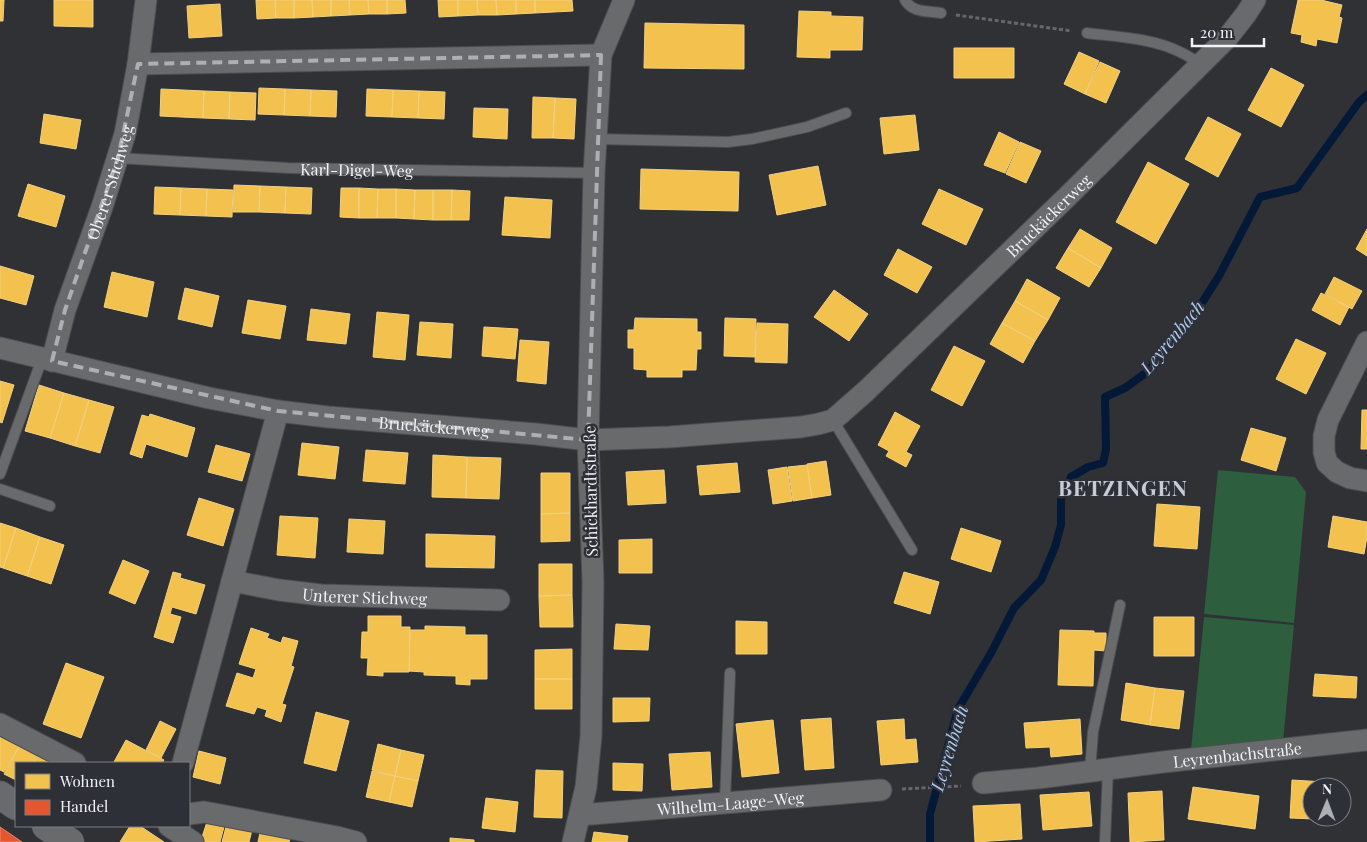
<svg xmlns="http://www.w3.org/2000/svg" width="1367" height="842" viewBox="0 0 1367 842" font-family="'Playfair Display',serif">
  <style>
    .green { fill: #2d5f3f }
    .homes { fill: #f2c14e; stroke: #f2d081 }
    .shops { fill: #e4572e; stroke: #e8866a }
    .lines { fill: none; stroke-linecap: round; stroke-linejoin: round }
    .stream { stroke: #041838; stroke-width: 8 }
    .service-casing { stroke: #4c4d51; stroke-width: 12 }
    .minor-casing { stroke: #4c4d51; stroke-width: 23 }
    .secondary-casing { stroke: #4c4d51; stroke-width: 29 }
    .path { stroke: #66676a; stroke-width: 3; stroke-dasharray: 4 2.5; stroke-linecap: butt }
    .service { stroke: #696a6c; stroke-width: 10 }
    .minor { stroke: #696a6c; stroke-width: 21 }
    .secondary { stroke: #696a6c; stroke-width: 28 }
    .marked { fill: none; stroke: #adafb3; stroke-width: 4; stroke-dasharray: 10 6; stroke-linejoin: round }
    .labels { text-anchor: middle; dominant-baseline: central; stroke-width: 5; stroke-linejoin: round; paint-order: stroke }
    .street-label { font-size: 16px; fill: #f1f3f7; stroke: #2e3037 }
    .water-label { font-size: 18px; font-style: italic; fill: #abc9ee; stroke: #2e3037 }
    .district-label { font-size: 21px; font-weight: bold; letter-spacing: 1px; fill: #c8cbd4; stroke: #2e3037 }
  </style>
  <rect width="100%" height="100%" fill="#303135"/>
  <path class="green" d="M1218,470l77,7 11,15 -12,131 -90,-9z
    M1204,617l90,8 -11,117 -92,8z"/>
  <path class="homes" d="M0,0h4l-1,21h-3z
    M54,0h39v27l-39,-1z
    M256,0h19l1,18 -19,1z
    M275,0h19v18h-18z
    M294,0h18l1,17 -19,1z
    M312,0h19v16l-18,1z
    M331,0h18l1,15 -19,1z
    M349,0h19l1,14 -19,1z
    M368,0h19v14h-18z
    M387,0h18l1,13 -19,1z
    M438,0h20v16l-19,1z
    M458,0h19l1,15 -20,1z
    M477,0h19l1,15h-19z
    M496,0h20v14l-19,1z
    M516,0h19v13l-19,1z
    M535,0h37l1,11 -38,2z
    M1298,0h23l21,5 -3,12 3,1 -5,25 -20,-4 -1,7 -15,-4 1,-7 -11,-2z
    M220,4l2,32 -33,2 -2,-32z
    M799,11l32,1v4l32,1 -1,33h-32v8l-33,-1z
    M645,23l99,2v44l-100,-1z
    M954,48h60v30h-60z
    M1079,52l20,9 -14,33 -21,-10z
    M1100,62l20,9 -14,32 -21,-9z
    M1271,68l33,17 -23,42 -33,-17z
    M259,88l26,1 -1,26 -26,-1z
    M161,89l43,2 -1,27 -43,-2z
    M285,89l26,1 -1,26 -26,-1z
    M367,89l26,1 -1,27 -26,-1z
    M311,90l26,1 -1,26 -26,-1z
    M393,90l26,1 -1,27 -26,-1z
    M204,91l26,1 -1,27 -26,-1z
    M419,91l26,1 -1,27 -26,-1z
    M230,92l26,1 -1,27 -26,-1z
    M533,97l22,1 -2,40h-21z
    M555,98l21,1 -2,40 -21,-1z
    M474,108l34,1 -1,30 -34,-2z
    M44,114l37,6 -5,29 -36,-6z
    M915,115l4,35 -35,4 -4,-36z
    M1208,117l33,17 -23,43 -33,-18z
    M999,132l20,10 -14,31 -21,-8z
    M1020,142l21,9 -15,32 -20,-9z
    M1148,162l41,22 -33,60 -40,-22z
    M818,166l8,39 -49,10 -8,-40z
    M641,169l98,3 -1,39 -98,-2z
    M28,184l37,12 -9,31 -38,-11z
    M234,185l26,1 -1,26h-26z
    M260,186l26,1 -1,26 -26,-1z
    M155,187l26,1 -1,27 -26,-1z
    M286,187l26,1 -1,26 -26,-1z
    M181,188l26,1 -1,27 -26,-1z
    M341,188h18v30l-19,-1z
    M359,188l19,1 -1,29h-18z
    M207,189l26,1 -1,27 -26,-1z
    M378,189h18v29h-19z
    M396,189l19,1 -1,29 -18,-1z
    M939,189l44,20 -17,36 -44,-21z
    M415,190h18v30l-19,-1z
    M433,190h19l-1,30h-18z
    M452,190l18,1 -1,29h-18z
    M505,197l47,3 -2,38 -48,-3z
    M1080,229l32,19 -11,20 -33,-20z
    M1367,229v27l-11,-7z
    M1068,248l33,20 -12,19 -33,-19z
    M898,249l34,18 -15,26 -33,-18z
    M0,266l34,10 -8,29 -26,-7z
    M112,272l42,10 -7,35 -43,-10z
    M1334,277l28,14 -10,18 -27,-15z
    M1027,279l33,19 -12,22 -33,-19z
    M185,288l34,8 -7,31 -34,-8z
    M834,290l34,24 -19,27 -35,-24z
    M1321,293l28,14 -9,18 -28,-15z
    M248,300l38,6 -6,33 -38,-6z
    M1015,301l33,19 -13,21 -33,-18z
    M311,309l39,5 -4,30 -39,-4z
    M377,312l32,3 -4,45 -32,-3z
    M635,318l62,1v13h4v17h-4l-1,21h-14v7h-35v-7l-13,-1v-21h-6v-18h6z
    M725,318l31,1 -1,38 -31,-1z
    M420,322l33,2 -2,34 -34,-3z
    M757,323l31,1 -1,39 -32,-1z
    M1002,323l33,18 -12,22 -33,-19z
    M484,327l34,2 -3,30 -33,-3z
    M1296,339l30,14 -20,41 -30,-15z
    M520,340l29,2 -3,42 -29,-3z
    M954,346l31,15 -23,45 -31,-16z
    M0,381l14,4 -12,38 -2,-1z
    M39,385l25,8 -14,45 -25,-7z
    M64,393l25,7 -14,46 -25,-8z
    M89,400l25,7 -14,46 -25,-7z
    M1362,410h5v39h-6z
    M895,412l25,14 -14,26 6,3 -6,12 -20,-11 3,-5 -11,-6z
    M150,414l45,14 -8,29 -41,-13 -4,14 -12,-4 12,-39 7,2z
    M1251,428l35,10 -10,33 -35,-11z
    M302,443l37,4 -4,32 -37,-4z
    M216,445l34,9 -8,27 -34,-9z
    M366,450l42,3 -3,31 -42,-3z
    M433,455l34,2 -1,41 -34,-1z
    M467,457l34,1 -2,41 -33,-1z
    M826,461l5,34 -19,3 -5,-34z
    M737,463l3,29 -40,3 -3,-29z
    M807,465l5,33 -19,3 -5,-34z
    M787,467l5,34 -19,3 -5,-34z
    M664,470l2,33 -38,2 -2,-33z
    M541,473h29v40l-29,1z
    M199,498l35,11 -11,37 -36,-11z
    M1157,504l43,3 -3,42 -43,-3z
    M570,513v28l-29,1v-28z
    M280,516l38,2 -3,40 -38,-3z
    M1333,516l34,6v15l-3,17 -36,-7z
    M349,519l36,2 -2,33 -36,-2z
    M0,523l16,5 -13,40 -3,-1z
    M16,528l24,9 -13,39 -24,-8z
    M961,528l40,13 -10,31 -40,-13z
    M426,534l69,2 -1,32 -68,-1z
    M40,537l24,8 -13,39 -24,-8z
    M652,539v34h-33v-33z
    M123,560l26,11 -14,33 -26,-11z
    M539,564h33v31l-33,1z
    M173,572l8,2 -1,4 25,7 -9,29 -24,-7 -2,7 11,3 -8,26 -19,-6z
    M904,572l35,10 -9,32 -36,-11z
    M572,595l1,32h-33l-1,-31z
    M368,616h33v11h9l-1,45h-26v4l-16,-1 1,-17h-7l1,-26h6z
    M1154,617h40v39h-40z
    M736,621l31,1v32h-31z
    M616,624l34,2 -2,24 -34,-1z
    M425,626l40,1v8h22v44h-17v6l-14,-1v-8l-32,-1v-3l-15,-1 1,-41h15z
    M251,628l18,6 -2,4 14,5 2,-6 15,4 -7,25 3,1 -12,37 4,1 -5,17 -16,-6 2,-6 -10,-3 -3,7 -28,-8 11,-33 16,5 3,-9 -17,-5z
    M1060,630l34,1v2h12v18l-12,-1 -1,36 -35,-1z
    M572,649v30h-37v-29z
    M66,663l38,14 -23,61 -38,-14z
    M1315,674l42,3 -1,21 -43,-2z
    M535,679h37v30h-37z
    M1126,683l29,5 -5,37 -29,-5z
    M1155,688l29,3 -5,38 -29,-4z
    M613,698h37l-1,23 -36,1z
    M316,712l33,9 -13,50 -32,-8z
    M831,718l3,50 -29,2 -4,-50z
    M904,719l1,21 11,-1 2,23 -37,3 -4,-44z
    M1080,719l2,35 -31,3 -1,-10 -24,1 -2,-25z
    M773,720l6,53 -37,4 -6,-53z
    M160,721l16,8 -15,29 -15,-8z
    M0,734l20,11 -16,27 -4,-2z
    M126,740l38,20 -2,3h-46l-2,-1z
    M378,744l23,6 -6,26 -23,-6z
    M20,745l17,10 -4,8h-17v17l-12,-6z
    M401,750l23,5 -6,26 -23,-5z
    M199,751l27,7 -6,26 -27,-7z
    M710,752l2,35 -40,3 -3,-36z
    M39,754l16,9h-22z
    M613,763l30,1 -1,27 -29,-1z
    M536,770l27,1 -1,47 -28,-1z
    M372,771l23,5 -6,26 -23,-5z
    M395,776l23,5 -6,26 -23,-5z
    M1292,780l49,3 -1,4h-28v30h27v3l-49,-2z
    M1193,787l66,9 -4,33 -67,-10z
    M1162,791l2,49 -34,2 -2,-49z
    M1089,792l3,34 -49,4 -3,-35z
    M486,798l32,4 -3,30 -33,-4z
    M1020,804l2,35 -47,3 -2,-36z
    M208,819l17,4 -5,19h-13l-6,-2z
    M227,823l25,7 -3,12h-27z
    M130,826h10l24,16h-44z
    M594,832l34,4 -1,6h-35z
    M260,833l30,6 -1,3h-31z
    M450,838l24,2v2h-24z"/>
  <path class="shops" d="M0,827l22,15h-22z"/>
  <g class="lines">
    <path class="stream" d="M930,842v-28l28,-105 33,-56 23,-45 27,-28 14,-33 6,-22v-26l10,-22 17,-10 15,-4 3,-14 -1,-52 20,-9 22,-16 44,-52 28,-44 41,-79 37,-9 62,-86 8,-7"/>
    <g class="service-casing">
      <g id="service">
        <path d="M905,0c7,13 23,11 36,13"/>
        <path d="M1087,33c31,4 65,5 93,19 7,3 14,8 21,12"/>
        <path d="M597,139l131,3 24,-3 55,-12 39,-14"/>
        <path id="s1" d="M118,158l170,10 306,5"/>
        <path d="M833,420l79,130"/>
        <path d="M0,474l42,-115"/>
        <path d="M0,489l50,17"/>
        <path d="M1090,771l3,-39 27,-127"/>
        <path d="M725,802l5,-129"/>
        <path d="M1105,842l3,-73"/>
      </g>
    </g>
    <g class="minor-casing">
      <g id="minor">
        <path d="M138,64l463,-9"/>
        <path d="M1367,342l-39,78 -4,16v16l3,11 10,9 13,6 17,3"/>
        <path id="s2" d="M0,348l209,50 69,13 50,6 208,17 52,6 81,-3 132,-10 17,-3 15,-4 33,-29 202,-195 160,-159 18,-23 9,-14"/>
        <path id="s3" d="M52,361l13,-51 37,-103 23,-73 13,-70 8,-64"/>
        <path id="s4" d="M232,581l47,9 42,5 178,5"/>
        <path d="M0,724l75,39"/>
        <path d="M183,763l95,-352"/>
        <path id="s5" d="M983,783l55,-5 125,-16 204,-22"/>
        <path d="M189,814l15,-2 133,25 19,5"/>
        <path id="s6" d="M580,815l301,-25"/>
        <path d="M169,826l24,16"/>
        <path d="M573,842l13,-55 5,-51 2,-154 -5,-142 6,-267 7,-118 23,-55"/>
      </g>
    </g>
    <g class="secondary-casing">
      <path id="secondary" d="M0,795l16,11
        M46,826l24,16"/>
    </g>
    <path class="path" d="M956,15l116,16
      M902,789l59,-3"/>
    <use href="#service" class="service"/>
    <use href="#minor" class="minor"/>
    <use href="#secondary" class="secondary"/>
  </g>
  <path class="marked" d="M601,55l-13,385 -310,-29 -226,-50 13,-51 53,-152 20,-94z"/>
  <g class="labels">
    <g class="street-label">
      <text stroke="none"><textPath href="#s1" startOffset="239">Karl-Digel-Weg</textPath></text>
      <text stroke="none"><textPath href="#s3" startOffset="188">Oberer Stichweg</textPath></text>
      <text stroke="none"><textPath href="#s2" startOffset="1140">Bruckäckerweg</textPath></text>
      <text stroke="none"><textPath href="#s2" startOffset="442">Bruckäckerweg</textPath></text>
      <text transform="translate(590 491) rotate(-91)">Schickhardtstraße</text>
      <text stroke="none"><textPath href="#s4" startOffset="134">Unterer Stichweg</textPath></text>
      <text stroke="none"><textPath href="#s5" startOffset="256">Leyrenbachstraße</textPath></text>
      <text stroke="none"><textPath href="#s6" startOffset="151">Wilhelm-Laage-Weg</textPath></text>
    </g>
    <g class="water-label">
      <text transform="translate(1172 337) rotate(-50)">Leyrenbach</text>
      <text transform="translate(949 748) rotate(-73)">Leyrenbach</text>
    </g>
    <g class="district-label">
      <text x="1123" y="487">BETZINGEN</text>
    </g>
  </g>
  <rect x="15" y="762" width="175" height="65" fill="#2e3037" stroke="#7c7e84"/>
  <rect x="25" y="774" width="25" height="15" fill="#f2c14e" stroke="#7c7e84"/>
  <text x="60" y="787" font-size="15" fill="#f1f3f7">Wohnen</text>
  <rect x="25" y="800" width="25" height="15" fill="#e4572e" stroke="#7c7e84"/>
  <text x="60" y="812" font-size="15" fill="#f1f3f7">Handel</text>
  <g transform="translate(1327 802) rotate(1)"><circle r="24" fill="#2e3037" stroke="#7c7e84"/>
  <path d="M0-4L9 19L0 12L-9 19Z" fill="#adafb3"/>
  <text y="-8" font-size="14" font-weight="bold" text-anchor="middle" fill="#f1f3f7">N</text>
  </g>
  <path d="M1192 38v8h72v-8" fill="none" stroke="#f1f3f7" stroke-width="2.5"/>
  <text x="1200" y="38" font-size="15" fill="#f1f3f7" stroke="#2e3037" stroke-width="4" paint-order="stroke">20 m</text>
</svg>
